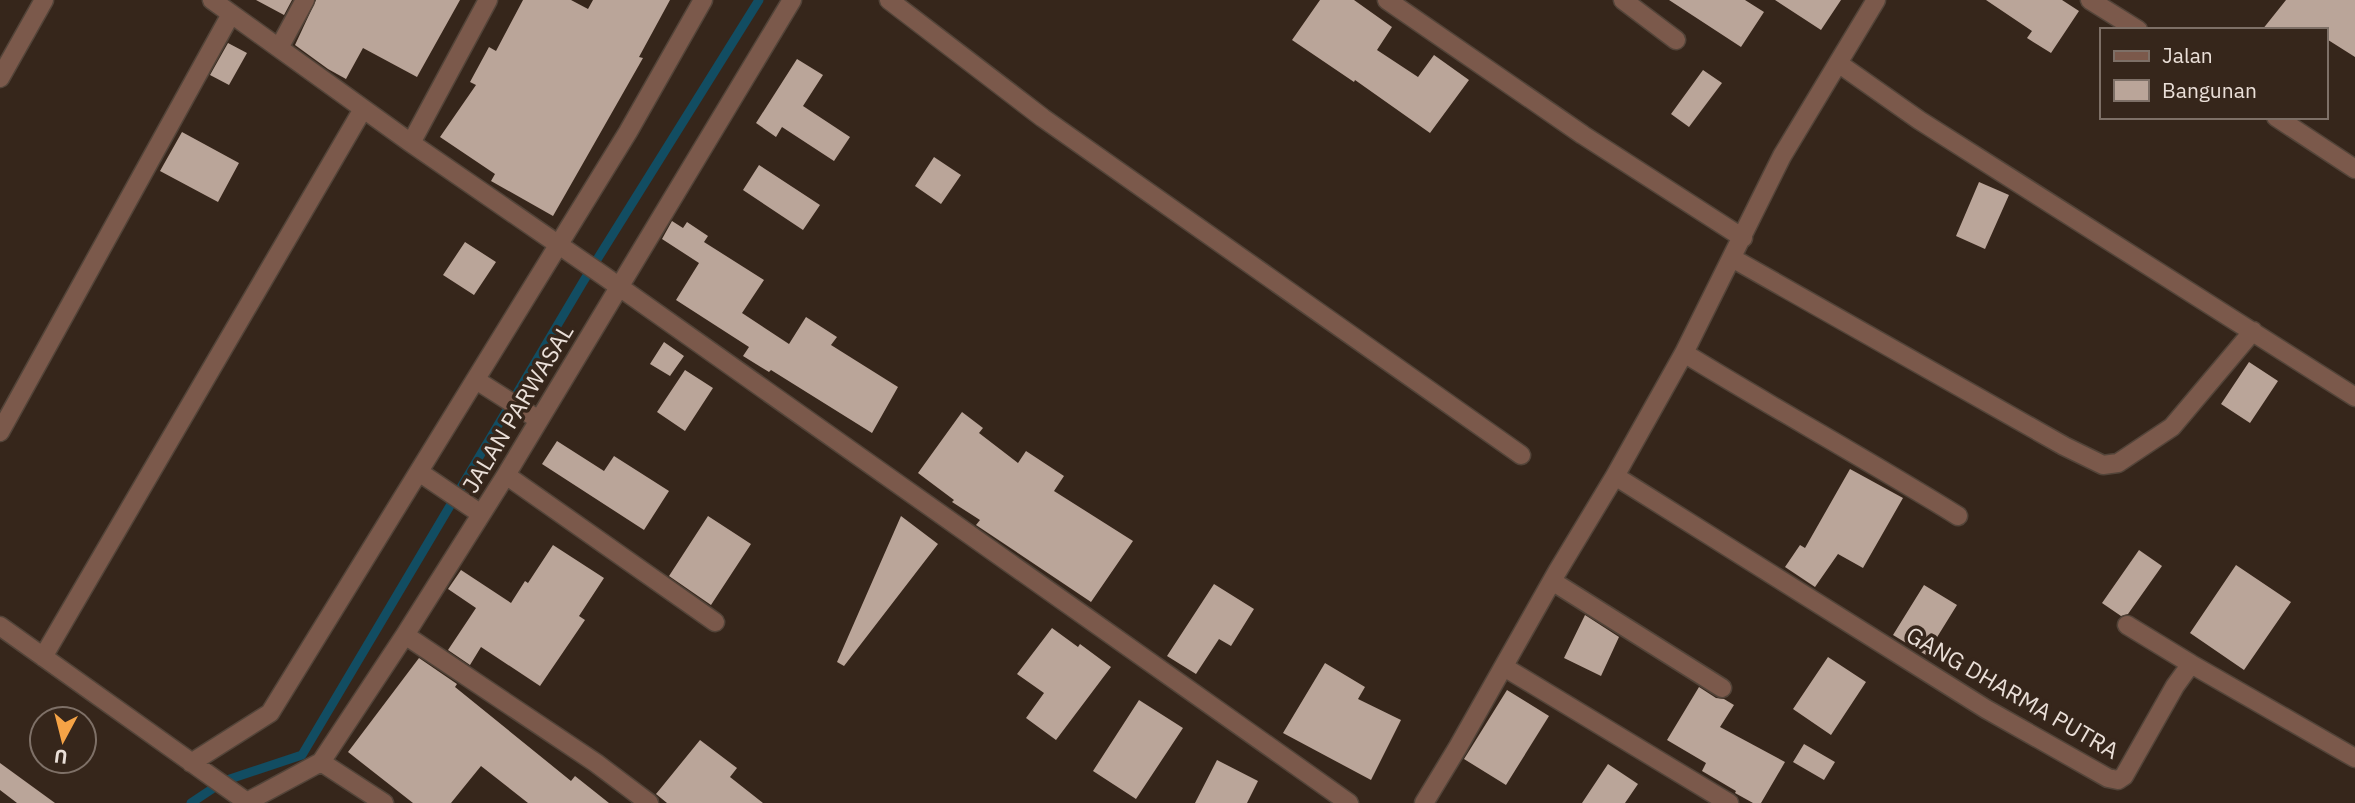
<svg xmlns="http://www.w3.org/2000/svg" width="2355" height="803" viewBox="0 0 2355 803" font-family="'IBM Plex Sans',sans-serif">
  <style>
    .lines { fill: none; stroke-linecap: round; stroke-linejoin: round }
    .stream { stroke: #124d62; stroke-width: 9 }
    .building { fill: #baa599 }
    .minor-casing { stroke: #534439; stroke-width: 21 }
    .minor { stroke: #7b594b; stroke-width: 18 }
    .labels { text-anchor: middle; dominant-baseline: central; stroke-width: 7; stroke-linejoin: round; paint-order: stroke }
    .street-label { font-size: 23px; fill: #eadfd8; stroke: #36261b }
  </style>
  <rect width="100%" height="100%" fill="#36261b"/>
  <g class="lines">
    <path class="stream" d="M191,803l33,-22 78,-26 281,-473 176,-282"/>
  </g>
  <path class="building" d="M256,0h36l-8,15z
    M316,0h144l-43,77 -54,-29 -17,31 -18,-10 -33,-24z
    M523,0h48l17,9 5,-9h77l-31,57 4,1 -90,158 -62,-35 4,-7 -55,-37 36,-52 -6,-3 19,-35 7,4z
    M1320,0h34l38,27 -15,23 41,27 16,-22 35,25 -39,53 -75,-53 -1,2 -62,-42z
    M1669,0h76l19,12 -23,35z
    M1775,0h66l-20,30z
    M1986,0h76l17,11 -28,42 -24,-15 5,-7z
    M2286,0h69v57l-30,-19v-8h-63z
    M228,43l19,10 -18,32 -19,-10z
    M797,59l26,16 -20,31 47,31 -16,24 -52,-34 -6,10 -20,-14z
    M1703,70l19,13 -33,44 -18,-13z
    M182,132l57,31 -21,39 -58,-31z
    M934,157l27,18 -20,29 -26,-18z
    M759,165l61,40 -17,25 -60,-40z
    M1979,182l30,13 -24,54 -29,-13z
    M672,221l11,7 4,-6 21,14 -4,6 60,38 -22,33 47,31 17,-27 31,20 -6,8 67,42 -26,46 -101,-63 -2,2 -26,-16 6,-9 -73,-47 23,-37 -37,-24z
    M465,242l31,20 -22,33 -31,-20z
    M664,342l20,14 -14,20 -20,-12z
    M2249,362l29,19 -28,42 -29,-19z
    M685,370l28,18 -28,43 -28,-19z
    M962,412l21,16 -4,5 39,30 8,-12 38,25 -10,15 79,50 -42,61 -115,-77 4,-5 -28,-18 2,-2 -36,-27z
    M557,441l47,30 10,-15 55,35 -25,39 -102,-66z
    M1850,469l53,29 -40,70 -25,-14 -23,33 -30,-20 15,-22 5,3z
    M708,516l43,28 -40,61 -42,-29z
    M901,516l37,28 -94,122 -7,-4z
    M553,545l51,33 -25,38 6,4 -45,66 -59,-39 -11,18 -22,-15 28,-42 -28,-19 13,-19 50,33 14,-22 3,2z
    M2139,550l23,16 -34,48 -7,2 -19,-13z
    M2236,565l55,37 -47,68 -54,-37z
    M1214,584l40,25 -23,37 -12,-7 -23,35 -29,-18z
    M1924,585l33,20 -31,50 -33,-20z
    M1585,615l34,22 -18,39 -37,-18z
    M1052,628l26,19 2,-3 31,23 -55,73 -30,-22 18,-25 -27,-19z
    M1828,657l38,25 -35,53 -38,-26z
    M419,658l38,26 -2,3 116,94 4,-5 34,27h-81l-47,-37 -30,37h-38l-65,-51z
    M1325,663l40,24 -7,12 43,21 -30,60 -88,-47z
    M1699,687l17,11 8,1 10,6 -14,22 65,35 -24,41h-8l-18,-10 1,-2 -34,-20 4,-8 -39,-23z
    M1507,690l42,26 -43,69 -42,-26z
    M1139,700l44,28 -47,71 -43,-28z
    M700,740l37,28 -7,9 33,26h-96l-11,-9z
    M1804,744l31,18 -11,18 -31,-18z
    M1217,760l41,21 -11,22h-52z
    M0,763l55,40h-38l-17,-13z
    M1608,764l30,20 -13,19h-43z"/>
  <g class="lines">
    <g class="minor-casing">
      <path id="minor" d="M212,0l199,143 193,133 745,527
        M889,0l154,118 478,337
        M1387,0l196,135 160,103
        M1623,0l53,40
        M2090,0l48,30
        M279,48l26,-48
        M1838,63l38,-63
        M0,78l44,-78
        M2276,117l79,52
        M411,143l77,-143
        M1732,258l332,188 39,19 15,-2 54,-36 81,-96
        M1684,353c91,56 184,107 274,163
        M476,380l63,40
        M0,432l231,-418
        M419,472l62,42
        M506,475l209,147
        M1615,476l371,233 122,69 10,2 6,-4 51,-90 16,-22 164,94
        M1552,581l170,107
        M2127,625l64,39
        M0,626l247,176
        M405,635l191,128 53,40
        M43,657l320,-548
        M1504,667l225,136
        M321,762l63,41
        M191,763l79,-50 358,-581 75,-132
        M245,803l76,-41 84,-127 101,-160 286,-475
        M1424,803l34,-56 99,-175 58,-96 69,-123 98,-197 56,-93 81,57 436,277"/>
    </g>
    <use href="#minor" class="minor"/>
  </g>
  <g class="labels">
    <g class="street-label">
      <text transform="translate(517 408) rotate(-59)">JALAN PARWASAL</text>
      <text transform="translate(2013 692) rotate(30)">GANG DHARMA PUTRA</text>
    </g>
  </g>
  <rect x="2100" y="28" width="228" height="91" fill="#36261b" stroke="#7e7067" stroke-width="2"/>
  <rect x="2114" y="51" width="35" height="10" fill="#7b594b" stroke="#7e7067" stroke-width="2"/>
  <text x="2162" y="63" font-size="21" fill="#eadfd8">Jalan</text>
  <rect x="2114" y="80" width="35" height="21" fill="#baa599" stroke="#7e7067" stroke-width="2"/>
  <text x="2162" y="98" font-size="21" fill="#eadfd8">Bangunan</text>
  <g transform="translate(63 740) rotate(187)"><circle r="33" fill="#36261b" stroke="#7e7067" stroke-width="2"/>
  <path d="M0-5L12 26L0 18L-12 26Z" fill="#f5a346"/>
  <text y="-10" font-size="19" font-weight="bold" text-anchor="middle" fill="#eadfd8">U</text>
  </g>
</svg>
